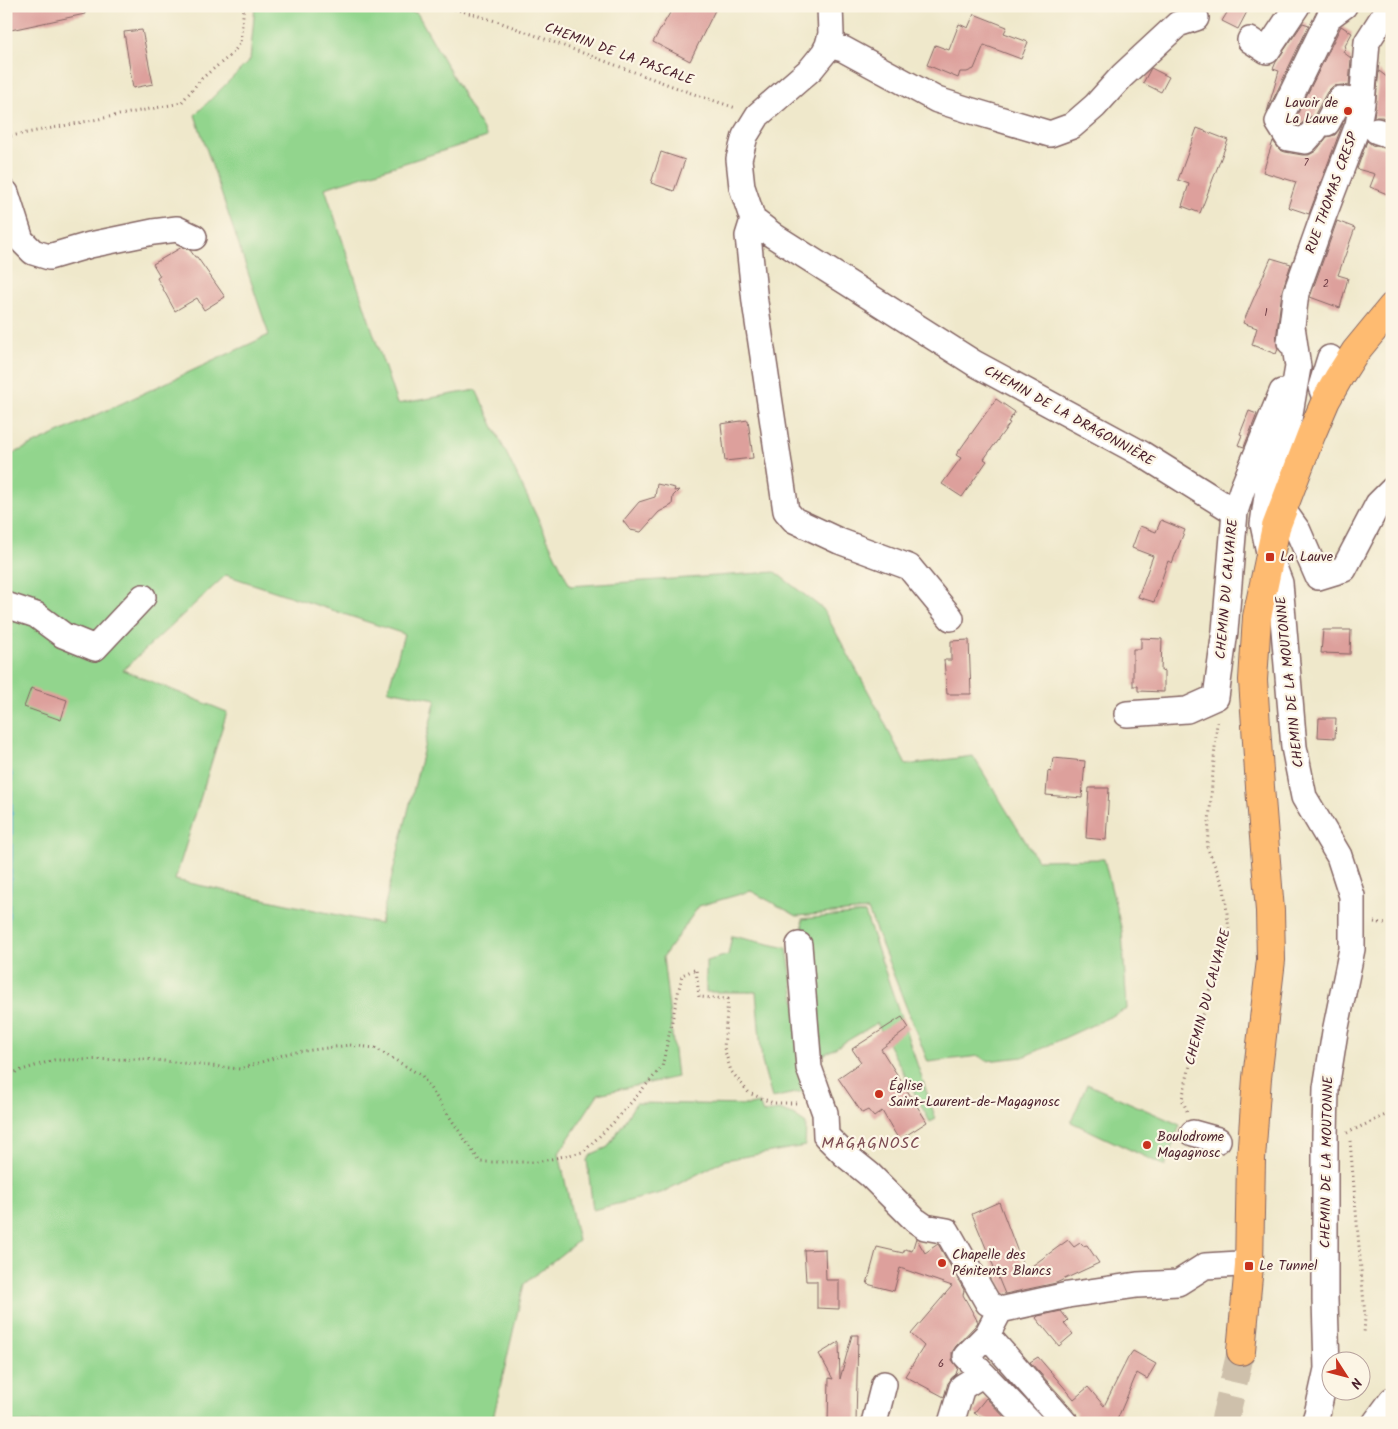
<svg xmlns="http://www.w3.org/2000/svg" width="1398" height="1429" viewBox="0 0 1398 1429" font-family="Kalam,sans-serif">
  <style>
    .green { fill: #92d58d; stroke: #6e7a5c; fill-rule: evenodd }
    .lines { fill: none; stroke-linecap: round; stroke-linejoin: round }
    .stream { stroke: #53abd0; stroke-width: 6 }
    .building { fill: #dda09c }
    .major-tunnel { stroke: #cec0ab; stroke-width: 28; stroke-dasharray: 28 14; stroke-linecap: butt }
    .minor-casing { stroke: #846563; stroke-width: 28 }
    .major-casing { stroke: #846563; stroke-width: 30 }
    .path { stroke: #846563; stroke-width: 3; stroke-dasharray: 1 4; stroke-linecap: butt }
    .minor { stroke: #fff; stroke-width: 25 }
    .major { stroke: #febb71; stroke-width: 28 }
    .poi-dot { fill: #c8321e; stroke: #fcf5e5; stroke-width: 2 }
    .labels { text-anchor: middle; dominant-baseline: central; stroke-width: 4.5; stroke-linejoin: round; paint-order: stroke }
    .number-label { font-size: 11px; fill: #6f3f47 }
    .street-label { font-size: 14px; fill: #4a1f2b; stroke: #fcf5e5 }
    .poi-label { font-size: 14px; fill: #4a1f2b; stroke: #fcf5e5; text-anchor: start }
    .quarter-label { font-size: 16px; letter-spacing: 1px; fill: #7d4c53; stroke: #fcf5e5 }
  </style>
  <rect width="100%" height="100%" fill="#fcf5e5"/>
  <filter id="ink" filterUnits="userSpaceOnUse"><feTurbulence type="fractalNoise" baseFrequency=".02" numOctaves="2"/><feDisplacementMap in="SourceGraphic" scale="10" xChannelSelector="R" yChannelSelector="G"/><feConvolveMatrix kernelMatrix="1 2 1 2 8 2 1 2 1" color-interpolation-filters="sRGB"/></filter>
  <filter id="wash" filterUnits="userSpaceOnUse"><feTurbulence type="fractalNoise" baseFrequency=".0096" numOctaves="4" result="noise"/><feDisplacementMap in="SourceGraphic" scale="20" xChannelSelector="R" yChannelSelector="G"/><feGaussianBlur stdDeviation="1.12" result="paint"/><feColorMatrix in="noise" values="0 0 0 0 0 0 0 0 0 0 0 0 0 0 0 0 0 1.4 0 .05"/><feComposite in="paint" operator="in"/></filter>
  <g filter="url(#wash)">
    <rect width="100%" height="100%" fill="#efe8cb"/>
    <path class="green" d="M255,6h117l45,7 70,124 -162,51 72,216 79,-14 94,196 205,-14 48,37 51,93 32,63 67,-9 64,104 67,-1 18,72 5,78 -104,48 -37,4 -7,-5 -51,6 -60,-152 -71,6 -46,-25 -52,15 -36,51 14,120 -79,17 -39,59 19,88 -54,43 -32,139h-486v-966l263,-122 -74,-220 55,-55zM226,575l178,59 -16,56 48,9 -56,225 -205,-44 52,-168 -104,-42z
      M865,913l71,206 -6,3 -53,-99 -62,37 -13,-141z
      M732,936l55,12 22,142 -37,8 -10,-36 -6,-70h-50v-31l22,-6z
      M1087,1084l93,41 -15,41 -94,-44z
      M636,1103l114,2 9,-2 4,10 16,-3 14,5 13,9 -1,22 -80,14 -64,33 -68,17 -6,-50 5,-6 16,-7z"/>
    <g class="lines">
      <path class="stream" d="M6,761l4,15v80l-4,76"/>
    </g>
    <g id="blocks">
      <path class="building" d="M6,6h78l1,8 -79,17z
        M674,6h43l-27,55 -37,-19z
        M1231,6h19l-12,23 -16,-8z
        M974,14l33,13 -3,6 24,9 -7,17 -37,-14 -10,24 -7,3h-7l-2,6 -31,-13 8,-20 14,5 10,-26 9,4z
        M1303,23l6,2 -42,87 12,-41 -6,-2 3,-7z
        M1341,26l11,7 -7,13 1,1 -3,5 8,6 -2,28 -7,-1 -9,1 -6,6 -13,24 -4,1 -10,8h-3l-3,-4z
        M142,30l11,54 -20,4 -9,-56z
        M1151,68l18,9 -8,15 -18,-9z
        M1379,71l13,10v40l-10,-4h-8z
        M1343,123l-34,91 -21,-7 8,-25 -33,-10 10,-31 7,9 5,2 17,3h7l7,-4 11,-14 8,-2z
        M1197,128l31,12 -28,73 -18,-7 7,-22 -11,-4z
        M1367,141l5,4 20,5v46l-22,-9 5,-13 -18,-5z
        M661,152l24,8 -11,31 -23,-8z
        M1337,221l18,7 -17,47 10,3 -8,30 -30,-11z
        M182,247l8,3 5,7h2l28,40 -21,13 -7,-12 -22,13 -18,-33 3,-2 -7,-12z
        M1271,258l20,6 -9,27 -6,49 2,9 -2,5 -24,-9 5,-17 -14,-5z
        M996,399l19,13 -7,10 2,1 -26,36 3,2 -25,36 -20,-13 19,-26 -5,-3z
        M1249,411l8,3 -13,33 -6,-2 4,-10 -2,-1z
        M748,420l5,38 -28,3 -4,-37z
        M657,484l18,4 -1,3 5,-1 -6,6 -1,9 -13,7 -18,20 -11,-2 -7,-9 16,-19 16,-5z
        M1161,520l24,10 -13,33 -4,-2 -14,41 -16,-5 15,-41 -21,-8 8,-22 16,6z
        M1323,630h28l-1,24 -29,-1z
        M1141,638l21,1 -1,32 3,-1v22l-26,-1v-5h-5v-37h8z
        M969,640l2,54h-24l-3,-34h7v-19z
        M31,688l36,12 -6,20 -37,-13z
        M1319,718h17l-1,20 -17,-1z
        M1053,758l32,3 -3,37 -36,-3 2,-24 3,1z
        M1089,788h20l-3,52 -20,-2z
        M902,1017l7,11 -28,21 46,73 -28,18 -17,-29 -8,6 -6,-7 -6,3 -24,-35 23,-16 -9,-13z
        M999,1202l26,69 43,-31 6,7 6,-4 3,3 4,-1 12,18 -43,20 -51,11 -33,-80z
        M916,1238l9,15 13,-9 26,46 -1,5 15,27 -3,4 -19,20 -4,6v8l6,8 -2,6 -8,9 -4,14 -39,-21 19,-30 -13,-12 41,-48 -52,-18 -6,23 -27,-7 10,-37 26,6 2,-4 7,2z
        M825,1249l1,31h13v29l-22,-1v-27h-11l-2,-31z
        M1061,1311l7,9 -4,4 9,10 -14,12 -23,-28 2,-2z
        M852,1335h6l-2,88h-28l1,-45 4,1 -14,-25 20,-12 1,37z
        M1133,1351l23,13 -9,15 -10,-6 -20,47 2,3h-40l-3,-10 -46,-51 8,-5 36,42 14,-12 16,19 24,-48z
        M986,1398l24,25h-18l-18,-10z"/>
    </g>
  </g>
  <g filter="url(#ink)">
    <use href="#blocks" fill-opacity="0" stroke="#846563" stroke-width="1"/>
    <g class="lines">
      <path class="major-tunnel" d="M1224,1423l17,-72"/>
      <g class="minor-casing">
        <path id="minor" d="M830,6l1,28 -3,11 -4,8 -13,16 -53,46 -13,21 -6,23 3,28 11,33 21,16 200,127 168,91 93,58
          M1250,40l17,11 30,-45
          M828,45l15,4 94,51 32,10 81,24 22,-8 23,-20 27,-30 56,-52 18,-6
          M1327,123l13,-24 22,4
          M1315,130l-10,11 -17,-3 -10,-16 51,-105 15,-11
          M1377,131l15,5
          M6,193l15,47 12,12 16,5 41,-12 63,-13 24,-3 17,8
          M753,220l-5,16 7,66 31,209 8,9 45,21 70,26 42,51
          M1292,326l6,41 -9,52 -21,70 -5,35 7,33 10,26 14,164 10,50 35,59 13,40v53l-17,83 -9,56 -1,47v164l2,70 -10,45 -3,9
          M1290,342l6,-49 27,-76 35,-92 4,-22 5,-61 23,-36
          M1326,400l-5,-13 9,-29
          M1283,510l15,21 20,46 26,-8 34,-65 14,-14
          M6,605l30,10 27,20 32,13 48,-51
          M1127,714l60,-4 29,-13 9,-66 10,-119 7,-22 40,-98
          M799,945l10,123 16,45 1,23 18,18 26,21 45,45 10,7 22,4 41,72 12,7
          M1193,1133l25,7
          M1000,1310l68,-15 69,-10 41,-2 27,-17 34,-2 10,2
          M1000,1310l-13,25 78,88
          M983,1374l47,49
          M874,1423l10,-39
          M951,1423l11,-36 21,-13 -17,-18 21,-21
          M1375,1423l17,-23"/>
      </g>
      <g class="major-casing">
        <path id="major" d="M1241,1351l8,-85 2,-107 6,-81 14,-118 -1,-49 -10,-124 -7,-107 4,-63 19,-90 35,-92 15,-35 13,-23 16,-25 37,-45"/>
      </g>
      <path class="path" d="M445,6l54,16 192,71 45,15
        M6,137l175,-34 21,-25 29,-23 9,-11 4,-38
        M1374,922l18,3
        M6,1075l48,-15 91,-1 95,10 49,-16 61,-8 25,3 47,28 58,86h57l46,-10 30,-29 49,-56 20,-92 14,-6 3,28 29,2 -4,49 7,23 18,22 24,10h26
        M1187,1111l-5,-12 23,-96 24,-73 -5,-43 -17,-40 10,-125
        M1347,1133l45,-21
        M1350,1141l15,175 -1,19"/>
      <use href="#minor" class="minor"/>
      <use href="#major" class="major"/>
    </g>
  </g>
  <g class="poi-dot">
    <circle cx="1348" cy="111" r="5"/>
    <rect x="1265" y="552" width="10" height="10" rx="2.5"/>
    <circle cx="879" cy="1094" r="5"/>
    <circle cx="1147" cy="1145" r="5"/>
    <circle cx="942" cy="1263" r="5"/>
    <rect x="1244" y="1261" width="10" height="10" rx="2.5"/>
  </g>
  <g class="labels">
    <g class="number-label">
      <text x="1306" y="163">7</text>
      <text x="1326" y="284">2</text>
      <text x="1266" y="313">1</text>
      <text x="941" y="1364">6</text>
    </g>
    <g class="street-label">
      <text transform="translate(619 54) rotate(20)">CHEMIN DE LA PASCALE</text>
      <text transform="translate(1332 193) rotate(-70)">RUE THOMAS CRESP</text>
      <text transform="translate(1069 416) rotate(29)">CHEMIN DE LA DRAGONNIÈRE</text>
      <text transform="translate(1227 589) rotate(-85)">CHEMIN DU CALVAIRE</text>
      <text transform="translate(1290 682) rotate(-96)">CHEMIN DE LA MOUTONNE</text>
      <text transform="translate(1208 997) rotate(-75)">CHEMIN DU CALVAIRE</text>
      <text transform="translate(1327 1162) rotate(-89)">CHEMIN DE LA MOUTONNE</text>
    </g>
    <g class="poi-label">
      <text x="1338" y="103" text-anchor="end">Lavoir de<tspan x="1338" dy="16">La Lauve</tspan></text>
      <text x="1280" y="557">La Lauve</text>
      <text x="889" y="1086">Église<tspan x="889" dy="16">Saint-Laurent-de-Magagnosc</tspan></text>
      <text x="1157" y="1137">Boulodrome<tspan x="1157" dy="16">Magagnosc</tspan></text>
      <text x="952" y="1255">Chapelle des<tspan x="952" dy="16">Pénitents Blancs</tspan></text>
      <text x="1259" y="1266">Le Tunnel</text>
    </g>
    <g class="quarter-label">
      <text x="871" y="1143">MAGAGNOSC</text>
    </g>
  </g>
  <rect width="1398" height="1429" fill="none" stroke="#fcf5e5" stroke-width="25"/>
  <g transform="translate(1346 1376) rotate(126)"><circle r="24" fill="#fcf5e5" stroke="#b59f9b"/>
  <path d="M0-4L9 19L0 12L-9 19Z" fill="#c8321e"/>
  <text y="-8" font-size="14" font-weight="bold" text-anchor="middle" fill="#4a1f2b">N</text>
  </g>
</svg>
